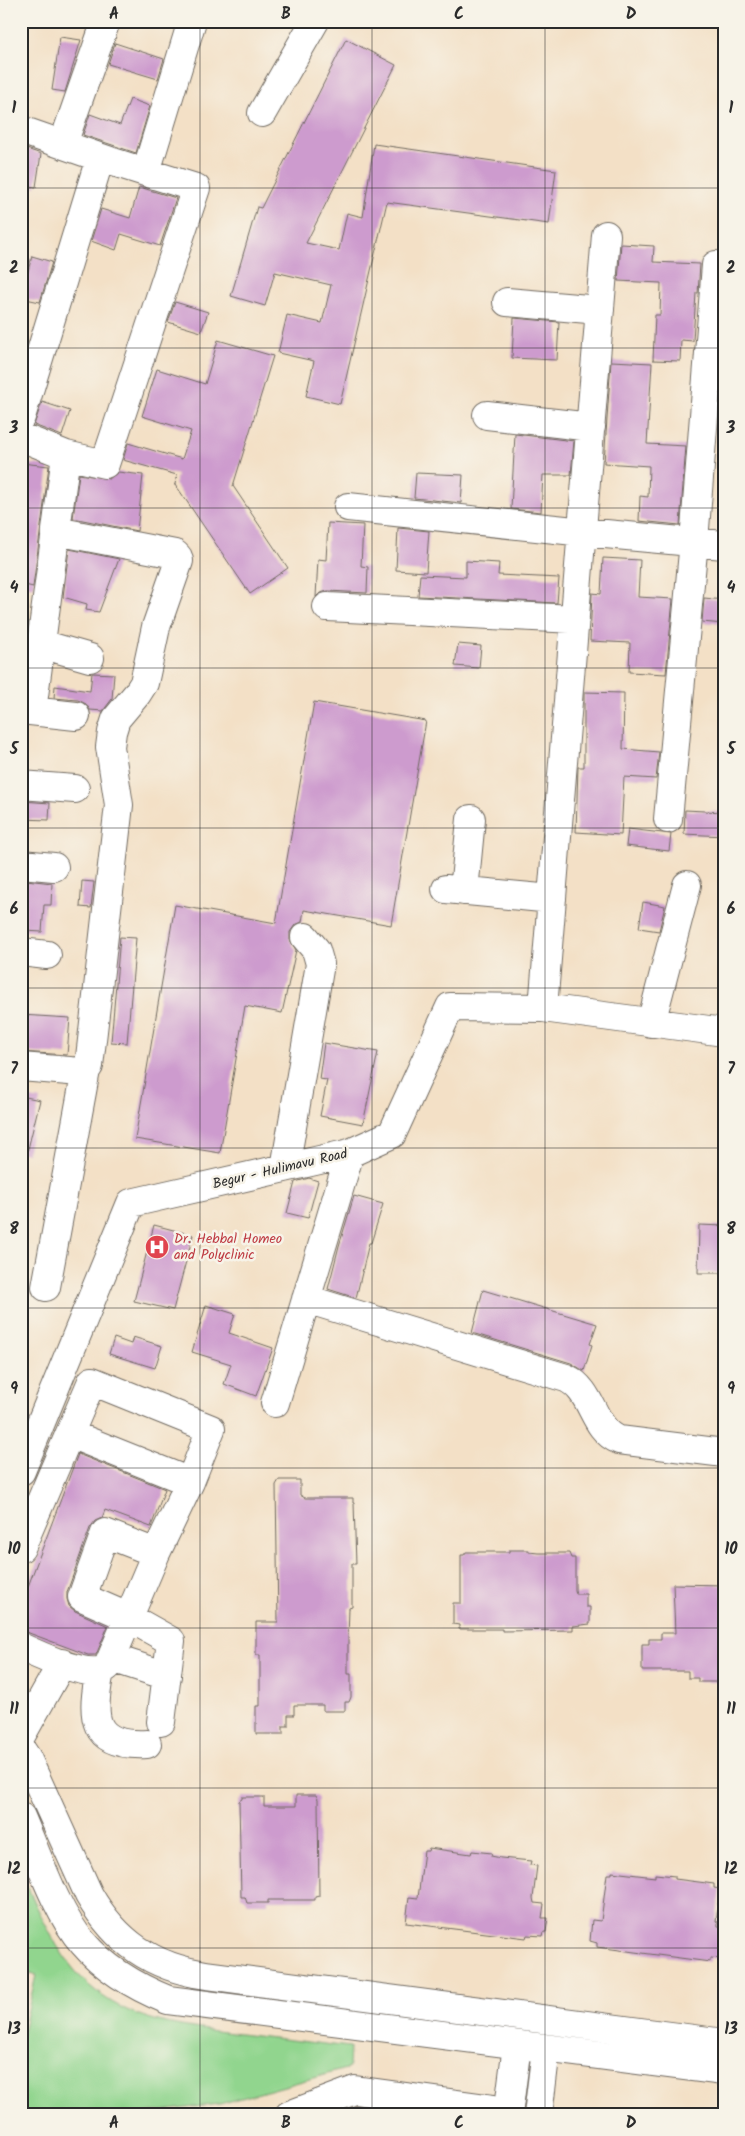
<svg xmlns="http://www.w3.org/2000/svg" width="745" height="2136" viewBox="0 0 745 2136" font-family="Kalam,sans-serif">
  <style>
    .green { fill: #91d58e; stroke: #5e805c }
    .building { fill: #cd9bce }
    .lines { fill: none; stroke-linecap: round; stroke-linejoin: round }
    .minor-casing { stroke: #716a61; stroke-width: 30 }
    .major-casing { stroke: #716a61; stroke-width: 30 }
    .minor { stroke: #fff; stroke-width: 28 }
    .major { stroke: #fff; stroke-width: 28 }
    .grid { fill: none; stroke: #2b2b2b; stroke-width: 1; stroke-opacity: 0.55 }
    .labels { text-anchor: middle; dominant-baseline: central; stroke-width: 5; stroke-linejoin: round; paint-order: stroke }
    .street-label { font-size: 14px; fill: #2b2b2b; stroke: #f7f3e8 }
    .health-label { font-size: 14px; fill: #be3a42; stroke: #f7f3e8; text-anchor: start }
    .neatline { fill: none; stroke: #2b2b2b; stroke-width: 2 }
    .grid-label { font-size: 16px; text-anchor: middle; font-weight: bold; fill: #2b2b2b }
  </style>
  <rect width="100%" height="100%" fill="#f7f3e8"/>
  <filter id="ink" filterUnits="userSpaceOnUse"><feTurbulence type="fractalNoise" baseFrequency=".02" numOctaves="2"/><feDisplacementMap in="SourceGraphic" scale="10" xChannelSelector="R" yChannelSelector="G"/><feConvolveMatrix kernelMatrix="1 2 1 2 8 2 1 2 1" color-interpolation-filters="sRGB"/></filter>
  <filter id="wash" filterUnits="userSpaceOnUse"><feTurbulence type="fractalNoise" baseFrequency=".0096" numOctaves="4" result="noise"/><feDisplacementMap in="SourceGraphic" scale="20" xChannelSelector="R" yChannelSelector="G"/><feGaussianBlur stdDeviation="1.12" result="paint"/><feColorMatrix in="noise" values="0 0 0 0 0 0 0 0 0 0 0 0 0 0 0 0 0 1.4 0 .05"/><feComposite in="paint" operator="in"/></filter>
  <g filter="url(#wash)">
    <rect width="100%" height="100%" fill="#f3e0c6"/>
    <path class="green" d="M21,1874c16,31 29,66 51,93 44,55 104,59 168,67 37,4 73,9 110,13l-1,21 -129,36 -92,11h-107v-74l15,-66 -15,-2z"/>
    <g id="blocks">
      <path class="building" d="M60,37l21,3 -16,52 -13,-2z
        M346,39l50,26 -90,178 33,7 8,-37 16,4 11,-73 182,26 -7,54 -162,-22 -47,202 -34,-8 8,-35 -36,-8 9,-38 35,8 9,-38 -56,-13 -10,34 -34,-10 26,-89 4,1z
        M115,43l49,16 -6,20 -50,-15z
        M130,99l20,7 -14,47 -53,-18 7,-21 30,11z
        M21,147l20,7 -5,33 -15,-2z
        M139,187l37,11 -16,48 -39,-12 -5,16 -25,-9 10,-32 29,9z
        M621,244l33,2 -1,16 47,2 -2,29h-2l-3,48 -12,-1 -1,21 -27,-1 2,-45h5l1,-32 -43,-2z
        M32,256l20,6 -12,40 -19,-4z
        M175,302l33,10 -7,20 -33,-10z
        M514,318l45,4 -2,38 -45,-2z
        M218,340l55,16 -40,130 55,82 -38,26 -75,-110 2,-9 -54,-15 5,-17 54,16 9,-28 -49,-15 15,-47 48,15z
        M611,361l41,2 -5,81 39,2 -6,79 -41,-4 1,-25 8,1 1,-31 -45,-3z
        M42,402l28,9 -8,25 -28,-11z
        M515,434l59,7 -3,34h-28l-2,37 -30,-3z
        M21,463l28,3 -16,121 -12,-3z
        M118,472l25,3 -6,56 -64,-13 6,-44 30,5z
        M416,473l47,2 -2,28 -47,-5z
        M328,523l35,2 -2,41 7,1 -1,26 -39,-2 -8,2 -4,4 2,-38 8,1z
        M398,528l31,3 -3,41 -30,-2z
        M69,549l50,10 -20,53 -13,-2 1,-6 -24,-7z
        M603,558l37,2 -2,37 35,2 -7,75 -37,-2 1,-29 -40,-2 2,-48 9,1z
        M466,561l33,2 -1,12 61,3 -2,25 -139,-7 2,-21 46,2z
        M704,598l20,2v24l-22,-2z
        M458,644l23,2 -2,22 -24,-2z
        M92,673l22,1 -2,25 -9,12 -13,-1 -4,-6 -8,-4 -24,-2 1,-12 35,5z
        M584,692l40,1 -1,56 36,3 -3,27 -32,-2 -3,58 -45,-3 2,-65h6z
        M314,702l112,19 -35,204 -87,-15 -2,12 -7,3 -5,7v8l6,10 -14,63 -37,-7 -25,147 -85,-14 40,-234 101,18z
        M21,801l29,2 -1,17 -28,-1z
        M685,810l39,2v24l-40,-2z
        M628,829l43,5 -2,17 -43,-5z
        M26,880l26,3 -1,22h-7l-2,27 -17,-1z
        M82,881l12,1 -3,26 -11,-1z
        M643,902l22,4 -6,25 -20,-3z
        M120,937l16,1 -9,105 -16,-1z
        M21,1015l49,3 -3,37 -46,-3z
        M324,1043l54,9 -15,72 -43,-8 7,-36 -8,-1z
        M21,1096l19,4 -13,53h-6z
        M309,1178l9,3 -10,37 -21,-5 8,-31z
        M354,1196l29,8 -12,39h-2l-13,55 -28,-9 11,-43z
        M154,1225l39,10 -20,75 -39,-9z
        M699,1225l25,1v47h-26z
        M483,1290l114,34 -7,20 2,1 -8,26 -13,-8 -99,-30z
        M206,1305l29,9 -6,19 44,15 -17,48 -32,-12 7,-20 -39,-12z
        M133,1337l29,9 -7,22 -46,-14 5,-16 17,6z
        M78,1454l87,35 -14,38 -46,-17 -3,8 -7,3 -5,7 -23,64v7l2,7 6,5 33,15 -12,29h-8l-67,-25v-25z
        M279,1480h21v15l5,3h48v5h1l2,61h-4v43l-3,1 -1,31v35h3v23l-2,5h-4v9h-22v-6h-29v10h-6v11h-5v8h-27v-28h4v-51h-4v-33h22l-2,-137z
        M509,1550h20v2l9,1h31l2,5h4v32l1,4h10v13h4v17l-17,2v4l-71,1v-2h-43v-4l-6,-1v-21h8v-48h3l2,-3h43z
        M673,1584l51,1v71h-3v26h-23v-4h-10v-7h-46v-27h7v-5h12v-6h14z
        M296,1795h20l2,4 1,97 -4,1v3h-47v3h-21l-2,-6h-4l-2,-96 3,-2v-2h22v9h32z
        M429,1848l42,6 1,-3 20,2 -1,3 10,2 30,3 -1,4 7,1 -4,32 1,5 10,1 -2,14h6l-2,14h-2l-1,4 -16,-1 -1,3 -120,-15 3,-26 9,1 6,-47h4z
        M612,1872l43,5v-3l20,2v3l39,5v4l6,1 -4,32 2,1v4l6,1v32l-14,-1v4l-113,-15v-4l-7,-2 2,-21 9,1 6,-47h5z"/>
    </g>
  </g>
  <g filter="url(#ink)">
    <use href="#blocks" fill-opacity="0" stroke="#716a61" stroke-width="1"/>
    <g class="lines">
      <g class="minor-casing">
        <path id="minor" d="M262,113l53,-92
          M21,130l89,31 86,27 -91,276 -39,-9 -45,-18
          M63,144l43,-123
          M146,172l46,-151
          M507,302l93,8
          M487,415l104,12
          M21,417l79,-259
          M348,507l236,25 140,13
          M327,607l248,12
          M41,644l49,14
          M21,710l55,6
          M32,711l34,-256
          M21,785l54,4
          M668,819l26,-278 22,-276
          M21,864l33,3
          M446,889l106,10
          M464,891l7,-72
          M21,952l26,3
          M543,1008l63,-773
          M651,1023l36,-138
          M21,1067l60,5 5,-2
          M285,1168l35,-204 -4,-14 -11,-13
          M46,1287l40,-217 3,-4 30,-261 -9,-58 2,-15 4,-13 21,-25 7,-11 12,-56 23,-66 -1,-4 -3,-3 -119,-23
          M306,1299l260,79c28,13 25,50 53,62l105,13
          M275,1403l75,-250
          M70,1434l120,48
          M21,1471l110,-268 219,-50 42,-19 58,-127 93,1 181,24
          M21,1548l71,-167 119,48 -21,53 -34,71 -48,113c-3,2 -6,5 -10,5 -18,3 -60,-16 -77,-24
          M156,1553l-51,-20 -23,64 48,21 41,23 -10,81
          M112,1658l55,18
          M100,1671c-9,45 -10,76 47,73
          M21,1736l41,-73
          M289,2115l66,-25 154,21
          M508,2115l9,-70
          M538,2115l8,-66"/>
      </g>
      <g class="major-casing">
        <path id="major" d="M21,1749l6,9 62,137c27,47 63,72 117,80l518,68
          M21,1817c16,37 36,97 62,126 23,27 53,44 85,57l556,71"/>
      </g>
      <use href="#minor" class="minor"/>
      <use href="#major" class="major"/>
    </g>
  </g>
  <path class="grid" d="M200,21v2094M372,21v2094M545,21v2094M21,188h703M21,348h703M21,508h703M21,668h703M21,828h703M21,988h703M21,1148h703M21,1308h703M21,1468h703M21,1628h703M21,1788h703M21,1948h703"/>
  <defs>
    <g id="hospital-disc" transform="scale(1.25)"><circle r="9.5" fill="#e0444e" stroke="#f7f3e8"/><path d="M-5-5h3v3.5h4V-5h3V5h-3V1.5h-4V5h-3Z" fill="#fff"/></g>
  </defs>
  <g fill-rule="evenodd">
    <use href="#hospital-disc" x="157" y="1247"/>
  </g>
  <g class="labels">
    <g class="street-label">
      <text transform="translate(280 1169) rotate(-13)">Begur - Hulimavu Road</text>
    </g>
    <g class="health-label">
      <text x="174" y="1239">Dr. Hebbal Homeo<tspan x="174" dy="16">and Polyclinic</tspan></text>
    </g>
  </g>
  <rect width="745" height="2136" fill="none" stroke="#f7f3e8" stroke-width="55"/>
  <rect x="28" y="28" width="690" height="2080" class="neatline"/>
  <g class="grid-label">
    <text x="114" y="19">A</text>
    <text x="286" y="19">B</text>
    <text x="459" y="19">C</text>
    <text x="631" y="19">D</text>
    <text x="14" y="113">1</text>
    <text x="731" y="113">1</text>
    <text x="14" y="273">2</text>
    <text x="731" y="273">2</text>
    <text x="14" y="433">3</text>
    <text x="731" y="433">3</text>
    <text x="14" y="593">4</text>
    <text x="731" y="593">4</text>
    <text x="14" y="754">5</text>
    <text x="731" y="754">5</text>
    <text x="14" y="914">6</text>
    <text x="731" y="914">6</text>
    <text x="14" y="1074">7</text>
    <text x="731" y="1074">7</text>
    <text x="14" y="1234">8</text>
    <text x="731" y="1234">8</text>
    <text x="14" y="1394">9</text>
    <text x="731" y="1394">9</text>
    <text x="14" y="1554">10</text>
    <text x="731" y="1554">10</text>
    <text x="14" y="1714">11</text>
    <text x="731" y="1714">11</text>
    <text x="14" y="1874">12</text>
    <text x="731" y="1874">12</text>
    <text x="14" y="2034">13</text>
    <text x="731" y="2034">13</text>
    <text x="114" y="2128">A</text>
    <text x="286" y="2128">B</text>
    <text x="459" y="2128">C</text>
    <text x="631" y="2128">D</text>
  </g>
</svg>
